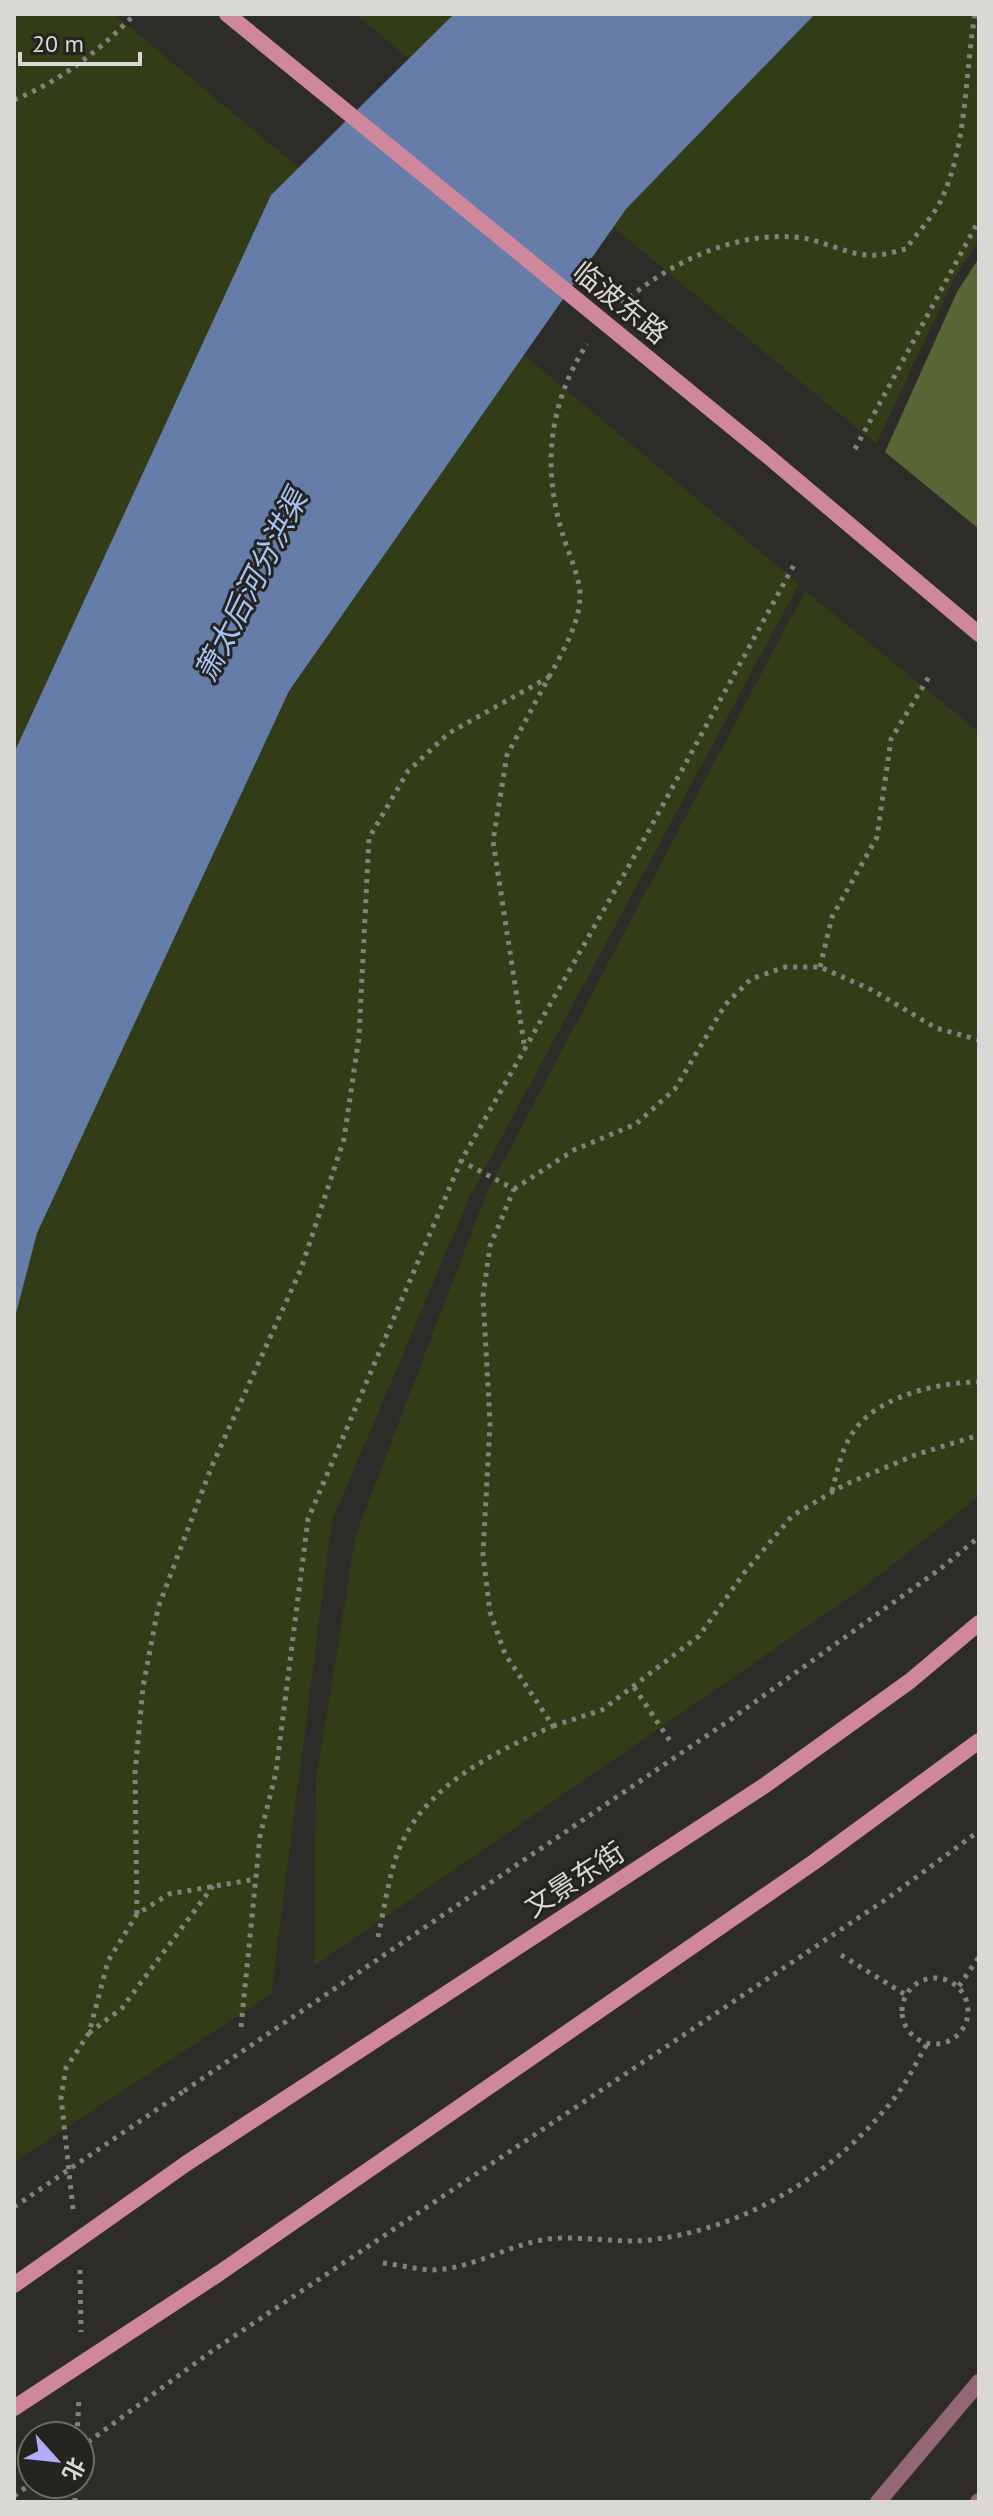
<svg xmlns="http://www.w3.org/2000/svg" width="993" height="2516" viewBox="0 0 993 2516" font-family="'PT Sans','Noto Sans SC',sans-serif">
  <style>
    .green { fill: #323d18 }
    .forest { fill: #596737 }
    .water { fill: #667da9 }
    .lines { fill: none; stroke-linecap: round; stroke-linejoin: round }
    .path { stroke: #83827e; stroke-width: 5; stroke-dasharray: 4 6; stroke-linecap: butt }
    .lane { stroke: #946774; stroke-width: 16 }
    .secondary { stroke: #cf879c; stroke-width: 16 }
    .path-bridge { stroke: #83827e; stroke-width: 5; stroke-dasharray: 4 6; stroke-linecap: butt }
    .secondary-bridge { stroke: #cf879c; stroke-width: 16 }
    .labels { text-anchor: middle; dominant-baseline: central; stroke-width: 6; stroke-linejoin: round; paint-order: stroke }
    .street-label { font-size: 28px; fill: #d9d8d5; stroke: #24231e }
    .water-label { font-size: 30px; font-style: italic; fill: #a6c3f8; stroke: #24231e }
  </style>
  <rect width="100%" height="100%" fill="#2e2c28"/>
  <path class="green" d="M14,14h100l685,570 -329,612 -138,325 -61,473 -257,168z
    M355,14h624v225l-26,42 -77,163z
    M805,591l174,141v764l-116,92 -549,378 2,-186 40,-246 131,-342z"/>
  <path class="forest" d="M979,258v271l-94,-77 72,-160z"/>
  <path class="water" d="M454,14h361l-189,195 -337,482 -252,542 -23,88v-568l257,-558z"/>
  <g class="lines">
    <path class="path" d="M14,100c47,-19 86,-50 121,-86
      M622,304c47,-42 117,-75 181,-66 24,4 49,19 73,17 10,0 20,-4 30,-6 11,-16 28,-33 36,-51 25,-53 23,-126 33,-184
      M855,449l124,-229
      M549,677c13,-24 30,-52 31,-80 1,-19 -13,-46 -18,-65 -20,-66 -13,-129 25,-188
      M820,967l12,-50 45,-80 14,-98 39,-64
      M514,1189l60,-39 62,-26 39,-35 50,-84 26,-26 34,-12h35l52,23 64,38 43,12
      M832,1491c6,-22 10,-46 25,-64 25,-32 84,-45 122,-45
      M634,1687l36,54
      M553,1726l49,-16 97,-74 45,-63 48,-57 52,-31 71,-30 64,-20
      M137,1914l-2,-141 8,-86 15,-79 53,-140 90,-199 43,-130 15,-102 10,-199 39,-67 41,-38 100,-56 -42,78 -14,86 32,209
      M378,1937c6,-27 10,-58 20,-85 25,-66 95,-99 155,-126l-48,-72 -15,-42 -7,-57 7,-132 -7,-127 7,-50 24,-57 -53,-28
      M841,1955l65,40
      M902 2011a33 33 0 1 1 66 0a33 33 0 1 1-66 0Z
      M959,1986l20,-29
      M241,2027l19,-191 16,-64 32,-253 153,-358 186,-327 148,-271
      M89,2033l33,-25 91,-122
      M184,2091l543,-369 213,-153 39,-32
      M73,2209l-12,-112 5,-29 23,-35 19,-72 29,-47 32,-20 87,-15
      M383,2263c16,2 33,6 48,7 40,0 78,-26 117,-31 36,-4 73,6 109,0 94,-13 181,-68 239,-143 12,-16 21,-35 31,-52
      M80,2270l1,62
      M77,2436l2,-38
      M80,2448l132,-97 676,-453 91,-67
      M14,2496l18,-13
      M75,2502v-18"/>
    <path class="lane" d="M878,2502l101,-120
      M978,2502l1,-1"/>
    <path class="secondary" d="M763,452l216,182
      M187,2163l577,-377 146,-105 69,-58
      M218,2274l596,-412 165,-121"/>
    <path class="path-bridge" d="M14,2207l170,-116"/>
    <path class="secondary-bridge" d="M227,14l536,438
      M14,2285l173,-122
      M14,2408l204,-134"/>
  </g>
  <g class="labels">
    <g class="street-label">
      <text transform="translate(621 302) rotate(39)">临波东路</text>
      <text transform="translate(574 1879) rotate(-33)">文景东街</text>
    </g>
    <g class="water-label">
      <text transform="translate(250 585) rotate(-63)">萧太后河分洪渠</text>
    </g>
  </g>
  <rect width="993" height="2516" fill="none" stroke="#d9d8d5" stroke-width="32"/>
  <g transform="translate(56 2460) rotate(117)"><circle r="38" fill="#24231e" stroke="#6c6b67" stroke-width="2"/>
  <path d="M0-6L14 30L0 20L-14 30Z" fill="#b2adf9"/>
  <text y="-12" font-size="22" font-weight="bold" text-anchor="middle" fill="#d9d8d5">北</text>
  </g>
  <path d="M20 52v12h120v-12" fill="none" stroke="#d9d8d5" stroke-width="4"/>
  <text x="32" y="52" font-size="24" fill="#d9d8d5" stroke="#24231e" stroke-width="6" paint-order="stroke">20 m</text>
</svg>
